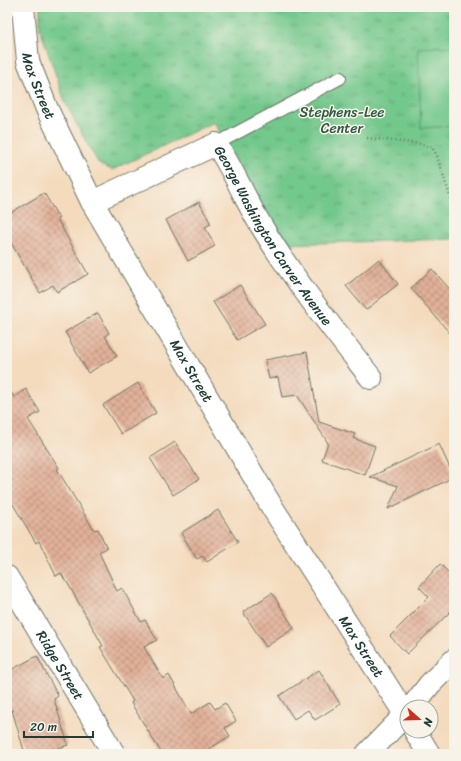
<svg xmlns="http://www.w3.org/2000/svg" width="461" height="761" viewBox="0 0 461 761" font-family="Sriracha,sans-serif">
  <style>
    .grass { fill: url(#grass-tufts); stroke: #498260 }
    .garden { fill: #73c88c; stroke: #498260 }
    .building { fill: url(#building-cross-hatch) }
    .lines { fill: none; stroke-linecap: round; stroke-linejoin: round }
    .lane-casing { stroke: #6a7464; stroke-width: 14 }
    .street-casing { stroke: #6a7464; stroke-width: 24 }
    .path { stroke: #6a7464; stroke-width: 2.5; stroke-dasharray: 1 3; stroke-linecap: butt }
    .lane { stroke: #fff; stroke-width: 12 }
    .street { stroke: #fff; stroke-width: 22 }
    .labels { text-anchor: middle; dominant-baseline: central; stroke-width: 3; stroke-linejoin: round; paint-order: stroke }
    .street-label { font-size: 14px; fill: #1f3d34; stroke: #f7f3e8 }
    .park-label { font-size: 14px; fill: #305946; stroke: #f7f3e8 }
  </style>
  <defs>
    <pattern id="grass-tufts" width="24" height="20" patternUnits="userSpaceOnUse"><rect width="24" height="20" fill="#73c88c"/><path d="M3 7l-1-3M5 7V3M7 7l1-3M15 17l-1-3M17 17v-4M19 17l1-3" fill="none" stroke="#5ea473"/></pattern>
    <pattern id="building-cross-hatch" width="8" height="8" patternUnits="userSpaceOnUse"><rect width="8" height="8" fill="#e2b199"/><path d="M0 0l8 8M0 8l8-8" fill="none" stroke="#b7917e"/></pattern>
  </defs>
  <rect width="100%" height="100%" fill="#f7f3e8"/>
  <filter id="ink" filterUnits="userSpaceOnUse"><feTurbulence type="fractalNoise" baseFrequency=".025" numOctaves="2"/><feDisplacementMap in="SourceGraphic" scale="8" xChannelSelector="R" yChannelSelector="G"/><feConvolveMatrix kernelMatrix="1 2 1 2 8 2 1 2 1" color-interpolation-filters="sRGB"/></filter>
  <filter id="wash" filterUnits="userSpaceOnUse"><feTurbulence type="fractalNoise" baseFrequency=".012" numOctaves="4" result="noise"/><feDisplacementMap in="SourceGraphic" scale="16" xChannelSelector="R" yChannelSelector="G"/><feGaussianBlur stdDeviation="0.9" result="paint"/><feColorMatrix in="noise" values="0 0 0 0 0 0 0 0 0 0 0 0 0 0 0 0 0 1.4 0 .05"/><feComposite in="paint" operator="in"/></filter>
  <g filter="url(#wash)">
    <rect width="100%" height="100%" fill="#f4dbbe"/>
    <path class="grass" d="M40,7h414v232l-171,5 -69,-122 -102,48 -13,-6 -14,-24 -20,-38 -25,-73z"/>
    <path class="garden" d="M454,46v80l-33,2 -3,-80z"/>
    <g id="blocks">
      <path class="building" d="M44,193l15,25 -2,1 31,55 -31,18 -4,-7 -13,8 -33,-57v-21z
        M199,202l12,22 -6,3 10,19 -27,15 -22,-41z
        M379,259l19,25 -32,26 -20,-24z
        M432,269l22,25v44l-43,-50z
        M240,285l25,39 -28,16 -24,-38z
        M98,313l11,20 -4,3 12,20 -29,17 -23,-41z
        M307,352l12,70 36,12 -2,4 22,8 -10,29 -43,-15 6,-17 -31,-48 -15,2 -4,-20 -9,2 -4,-19z
        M138,383l18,30 -35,21 -18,-29z
        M7,386l7,11 12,-8 14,23 -12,7 31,49 -2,1 37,61 4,-1 9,19 -8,4 18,39 5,-3 19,34 4,-2 12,20 -13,7 19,32 6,-4 22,39 19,-12 5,7 10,-6 11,18 -11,7 5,8 -29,18h-39l-31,-51 2,-2 -33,-54 3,-1 -36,-64h-1l-5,-9 -5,3 -17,-35 -3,2 -29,-49z
        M175,442l24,37 -26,16 -23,-37z
        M439,444l15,33 -66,32 10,-23 -28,-9z
        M218,510l20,32 -31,20 -4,-6 -6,3 -16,-26z
        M440,564l14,14v30l-47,46 -17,-18 39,-39 -10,-10z
        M272,593l22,35 -28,19 -23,-35z
        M37,656l21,40 -4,3 14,46 -27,9h-16l-13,-44 -5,3v-41z
        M319,670l21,34 -25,16 -7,-10 -14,9 -15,-23z"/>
    </g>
  </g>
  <g filter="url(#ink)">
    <use href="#blocks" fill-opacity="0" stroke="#6a7464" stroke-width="1"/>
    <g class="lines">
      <g class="lane-casing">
        <path id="lane" d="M216,144l124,-66"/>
      </g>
      <g class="street-casing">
        <g id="street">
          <path id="s1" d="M23,7l5,54 19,48 45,93 180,305 135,210"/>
          <path id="s2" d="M92,202l124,-58c18,26 29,56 46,83 32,53 71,102 109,151"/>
          <path id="s3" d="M7,577l107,177"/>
          <path d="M412,707l18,-23 24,-24"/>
          <path d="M415,731l14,23"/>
          <path d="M367,754l40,-41"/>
        </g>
      </g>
      <path class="path" d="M367,138l54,6 11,3 5,9 17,52"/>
      <use href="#lane" class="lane"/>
      <use href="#street" class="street"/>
    </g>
  </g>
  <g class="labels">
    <g class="street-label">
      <text stroke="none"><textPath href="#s1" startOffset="81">Max Street</textPath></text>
      <text stroke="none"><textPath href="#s2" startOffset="245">George Washington Carver Avenue</textPath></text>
      <text stroke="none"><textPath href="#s1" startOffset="405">Max Street</textPath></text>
      <text stroke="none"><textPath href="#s1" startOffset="729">Max Street</textPath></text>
      <text stroke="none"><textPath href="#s3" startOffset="103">Ridge Street</textPath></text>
    </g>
    <g class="park-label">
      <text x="342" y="112">Stephens-Lee<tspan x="342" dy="16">Center</tspan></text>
    </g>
  </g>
  <rect width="461" height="761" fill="none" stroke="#f7f3e8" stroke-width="24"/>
  <g transform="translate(419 719) rotate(110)"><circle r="19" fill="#f7f3e8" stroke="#a1aaa0"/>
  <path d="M0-3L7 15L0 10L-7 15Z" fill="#c8321e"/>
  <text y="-6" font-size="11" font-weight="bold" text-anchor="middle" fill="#1f3d34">N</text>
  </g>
  <path d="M24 731v6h69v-6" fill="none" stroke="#1f3d34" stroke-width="2"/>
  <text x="30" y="731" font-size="12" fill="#1f3d34" stroke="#f7f3e8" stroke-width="3" paint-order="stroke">20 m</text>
</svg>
